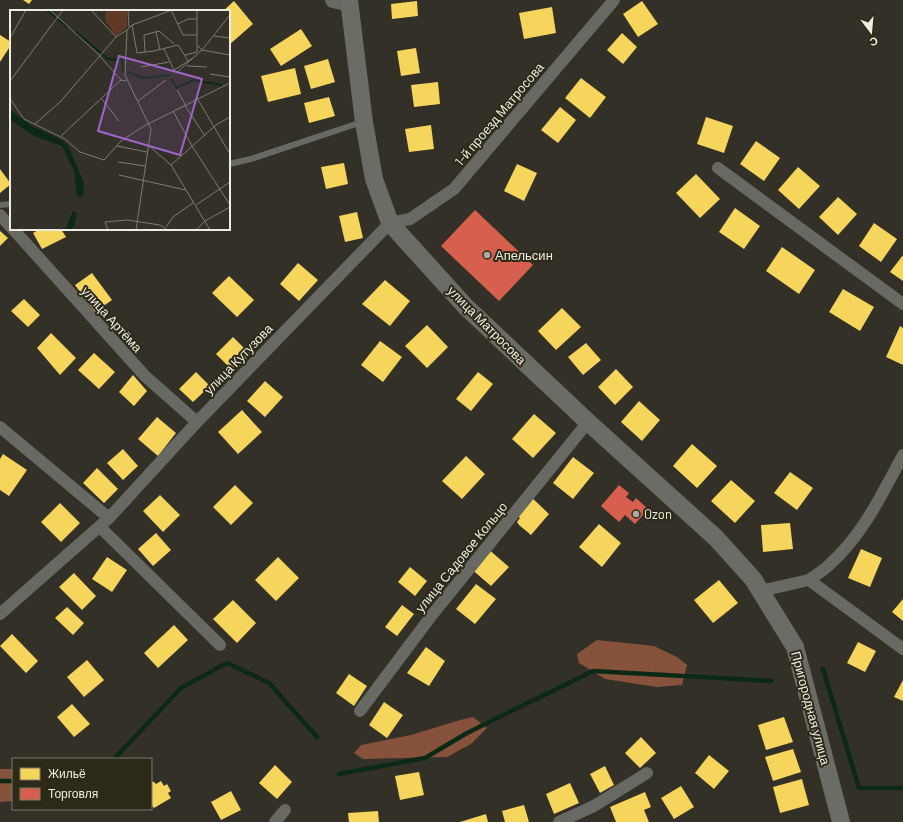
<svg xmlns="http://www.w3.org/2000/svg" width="903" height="822" viewBox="0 0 903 822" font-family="Barlow,sans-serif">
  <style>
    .forest { fill: #86523c }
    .homes { fill: #f6d55c }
    .shops { fill: #d6604d }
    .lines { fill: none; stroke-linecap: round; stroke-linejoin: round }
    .stream { stroke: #0c2916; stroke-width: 4.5 }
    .service { stroke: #696964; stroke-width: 6 }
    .minor { stroke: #696964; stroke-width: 12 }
    .tertiary { stroke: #696964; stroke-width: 16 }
    .secondary { stroke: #6a6c65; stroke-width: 18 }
    .poi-dot { fill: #adaba1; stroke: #2e2a19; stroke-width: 1.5 }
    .labels { text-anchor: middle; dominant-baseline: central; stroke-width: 4; stroke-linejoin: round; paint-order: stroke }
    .street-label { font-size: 13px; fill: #efede2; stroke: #2e2a19 }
    .poi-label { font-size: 13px; fill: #efede2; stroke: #2e2a19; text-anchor: start }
    .inset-river { fill: none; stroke: #0c2916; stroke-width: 2 }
    .inset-road { fill: none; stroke: #7e7c72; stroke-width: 1 }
    .view { fill: #9e66ca; fill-opacity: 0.15; stroke: #9e66ca; stroke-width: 2 }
    .inset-edge { fill: none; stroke: #efede2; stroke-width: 2 }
  </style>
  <rect width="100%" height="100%" fill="#333027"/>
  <path class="forest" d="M597,640l57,6 23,11 10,8 -5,20 -25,2 -52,-8 -26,-16 -2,-9z
    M473,717l14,11 -16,16 -24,13 -84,2 -9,-6 7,-8 50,-10 49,-15z
    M0,769h13v32l-13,1z"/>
  <path class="homes" d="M23,0h9l-3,4z
    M234,1l19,23 -24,21v-34h-6z
    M417,1l1,15 -26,3 -1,-15z
    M642,1l16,23 -20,13 -15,-23z
    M552,7l4,26 -32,6 -5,-26z
    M301,29l11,17 -31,20 -11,-17z
    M622,33l15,14 -14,17 -16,-14z
    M0,35l11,7v3l-11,17z
    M416,48l4,25 -19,3 -4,-25z
    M328,59l7,23 -24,7 -7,-23z
    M295,68l6,26 -33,8 -7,-26z
    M581,78l25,19 -16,21 -25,-20z
    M438,82l2,22 -26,3 -3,-22z
    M329,97l6,19 -26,7 -5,-20z
    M560,107l16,13 -18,23 -17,-13z
    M706,117l27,9 -9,27 -27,-9z
    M431,125l3,24 -25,3 -4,-23z
    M756,141l24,17 -16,23 -24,-17z
    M344,163l4,21 -22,5 -5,-22z
    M517,164l20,9 -13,28 -20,-10z
    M798,167l22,19 -21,23 -21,-19z
    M0,169l11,15 -11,9z
    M696,174l24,25 -20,19 -24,-25z
    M838,197l19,17 -19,21 -19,-18z
    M735,208l25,18 -16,23 -25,-17z
    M357,212l6,26 -18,4 -6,-26z
    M874,223l23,16 -16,23 -22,-16z
    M40,229h21l5,8 -24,12 -9,-16z
    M0,231l8,7 -8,8z
    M782,247l33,23 -16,24 -33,-23z
    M903,255v26l-13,-9z
    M298,263l20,17 -19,21 -19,-17z
    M92,273l20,27 -17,12 -20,-27z
    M229,276l25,24 -17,17 -25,-24z
    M385,280l25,21 -20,25 -28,-22z
    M843,289l31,18 -14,24 -31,-19z
    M24,299l16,16 -12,12 -17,-16z
    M562,308l19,19 -25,23 -18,-19z
    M427,325l21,22 -21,21 -22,-22z
    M900,326l3,2v37l-17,-8z
    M51,333l25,25 -16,17 -23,-27z
    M233,337l17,17 -16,18 -18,-18z
    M380,341l22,16 -19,25 -22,-17z
    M586,343l15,17 -18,15 -15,-18z
    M94,353l21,19 -16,17 -21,-19z
    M616,369l17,18 -18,18 -17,-18z
    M196,372l14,14 -17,16 -14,-13z
    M478,372l15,12 -22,27 -15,-12z
    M133,375l14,16 -13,15 -15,-14z
    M265,381l18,16 -18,20 -18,-16z
    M639,401l21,19 -18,21 -21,-19z
    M242,410l20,22 -24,22 -20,-22z
    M534,414l22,19 -23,25 -21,-19z
    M157,417l19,16 -18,23 -20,-17z
    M692,444l25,22 -20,22 -24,-22z
    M123,449l15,17 -15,14 -16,-17z
    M3,454l24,16 -18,26 -9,-6v-31z
    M466,456l19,18 -23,25 -20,-18z
    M573,457l21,16 -21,26 -20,-16z
    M97,468l21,21 -14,14 -21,-20z
    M790,472l23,16 -16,22 -23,-17z
    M731,480l24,21 -20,22 -24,-22z
    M235,485l18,18 -22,22 -18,-18z
    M527,493l22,21 -18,21 -12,-10 -2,-3 3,-4 -8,-7z
    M160,495l20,20 -17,17 -20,-21z
    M60,503l20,20 -19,19 -20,-20z
    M790,523l3,26 -30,3 -2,-27z
    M599,524l22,19 -19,24 -23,-20z
    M156,533l15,17 -18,16 -15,-17z
    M487,548l22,19 -18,19 -22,-19z
    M861,549l21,9 -12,29 -22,-9z
    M107,557l20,13 -15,22 -20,-13z
    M278,557l21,21 -23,23 -21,-21z
    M410,567l17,14 -12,15 -17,-14z
    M74,573l22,23 -14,14 -23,-23z
    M719,580l19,23 -25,20 -19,-23z
    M476,584l20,15 -21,25 -19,-15z
    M903,599v22l-11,-9z
    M233,600l23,23 -19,20 -24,-24z
    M402,605l12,9 -17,22 -12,-9z
    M67,607l17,16 -11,12 -18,-17z
    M174,625l14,15 -30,28 -14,-15z
    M12,634l26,27 -12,12 -26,-27z
    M858,642l18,9 -11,21 -18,-9z
    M426,647l19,14 -16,25 -22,-13z
    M87,660l17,20 -20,17 -17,-20z
    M349,674l18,12 -13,20 -18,-13z
    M903,680v21l-9,-4z
    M384,702l19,13 -16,23 -18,-13z
    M72,704l18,20 -16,13 -17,-20z
    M784,717l9,25 -27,8 -8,-25z
    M641,737l15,16 -16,15 -15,-15z
    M793,749l8,23 -28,9 -8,-24z
    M709,755l20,16 -15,18 -19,-16z
    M275,765l17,17 -15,17 -18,-16z
    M605,766l9,19 -14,8 -10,-19z
    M419,772l5,23 -24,5 -5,-24z
    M802,779l7,26 -29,8 -7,-26z
    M151,781l3,1 2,2 5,-3 3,5 3,-2 4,7 -3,2 3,5 -17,10 -3,-4z
    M570,783l9,20 -25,11 -8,-20z
    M681,786l13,21 -20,12 -13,-21z
    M231,791l10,19 -20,10 -10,-18z
    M645,792l6,15 -7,3 5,12h-33l-6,-15z
    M524,805l5,17h-24l-3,-11z
    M378,811l1,11h-30l-1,-9z
    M486,814l2,8h-28z"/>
  <path class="shops" d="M475,210l58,55 -34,36 -58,-55z
    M619,485l10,8 -3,4 7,5 3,-4 12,11 -13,15 -10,-9 -6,7 -18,-16z"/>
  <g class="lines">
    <path class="stream" d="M823,669l36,119h44
      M114,759l67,-71 46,-25 42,20 48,54
      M339,774l86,-16 42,-25 126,-62 179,10
      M0,781h13"/>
    <path class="service" d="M229,164l22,-5 111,-37
      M0,205l11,-1"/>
    <path class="minor" d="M718,168l185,136
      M0,215l11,12
      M13,229l132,147 52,46
      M0,427l109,91
      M100,527l120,118
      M809,580c7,-5 14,-9 20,-15 34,-30 53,-71 74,-110
      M761,591l48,-11 94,69
      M0,614l109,-96 88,-96 193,-199 20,-4 44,-30 160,-189
      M360,711l72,-96 156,-193
      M275,822l10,-12
      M559,822l35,-16 53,-33"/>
    <path class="tertiary" d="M333,0l17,4"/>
    <path class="secondary" d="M349,0l15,122 10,57 16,44 76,84 122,115 128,116 37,41 42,68 46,175"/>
  </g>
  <g class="poi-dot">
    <circle cx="487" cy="255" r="4"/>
    <circle cx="636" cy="514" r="4"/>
  </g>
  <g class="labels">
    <g class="street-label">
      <text transform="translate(499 114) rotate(-50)">1-й проезд Матросова</text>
      <text transform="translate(112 319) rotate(48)">улица Артёма</text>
      <text transform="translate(487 325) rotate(45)">улица Матросова</text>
      <text transform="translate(238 359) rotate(-46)">улица Кутузова</text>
      <text transform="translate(461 557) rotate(-51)">улица Садовое Кольцо</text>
      <text transform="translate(811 708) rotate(75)">Пригородная улица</text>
    </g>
    <g class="poi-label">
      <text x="495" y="255">Апельсин</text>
      <text x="644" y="514">Ozon</text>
    </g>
  </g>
  <g transform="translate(10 10)">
    <rect width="220" height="220" fill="#333027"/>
    <path d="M96,0h21v17l-11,9 -11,-16z" fill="#623927"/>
    <path d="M0,100l22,16 28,13 8,6 16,38 -1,14 -6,-1 -3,-25 -12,-25 -28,-10 -12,-8 -12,-9zM63,201l4,2 -3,12 -3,5h-6z" fill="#0c2916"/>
    <path class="inset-river" d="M37,0l20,17M66,22l32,27 14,1 1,12M118,62l16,6 26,-3M161,69l6,9 16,-8 29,5"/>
    <path class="inset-road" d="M40,0l47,43 24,27 5,1M81,0l25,27M118,0l1,17M161,0l12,25h14M187,0v35l5,5 28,-35M168,14l10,-5h9M122,15l5,28 17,-2 24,-6 10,16M146,22l4,18M204,26l16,2M0,28l16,-28M154,39l10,21 19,-12M135,42l-1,-17 15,-4 15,13M175,45l12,-3v-6M177,56l20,1M131,57l28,-5M166,63l26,-23 28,5M200,64l20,3M0,71l53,-71M167,80l8,14M91,88l18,23M187,88l33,56M0,89l14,20 41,20 15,13 24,8 17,-19 23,-15 86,-43M128,91l28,-21M174,94l21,32M163,101l19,35 38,59M25,114l26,-23 55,-64 11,-7M51,126l60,-56M138,135l23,20 39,65M107,136l30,6M108,152l27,4M161,155l45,-40 14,-8M109,165l67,15M186,195l34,-23M156,217l7,-10 21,-15M98,220l-3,-8 22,-2 33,5 8,5M126,220l15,-101 -26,-54 2,-45 5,-5 40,-15M186,220l9,-9 25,-14"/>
    <path class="view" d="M109,46l83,23 -22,76 -82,-24z"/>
    <rect width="220" height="220" class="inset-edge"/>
  </g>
  <rect x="12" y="758" width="140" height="52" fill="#2e2a19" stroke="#7b7869"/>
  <rect x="20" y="768" width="20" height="12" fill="#f6d55c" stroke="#7b7869"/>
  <text x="48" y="778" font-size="12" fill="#efede2">Жильё</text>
  <rect x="20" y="788" width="20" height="12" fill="#d6604d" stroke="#7b7869"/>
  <text x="48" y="798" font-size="12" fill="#efede2">Торговля</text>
  <g transform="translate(871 32) rotate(164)" stroke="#2e2a19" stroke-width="3" paint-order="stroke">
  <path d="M0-3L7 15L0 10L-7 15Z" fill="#efede2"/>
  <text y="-6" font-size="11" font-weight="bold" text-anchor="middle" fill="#efede2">С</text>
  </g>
</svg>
